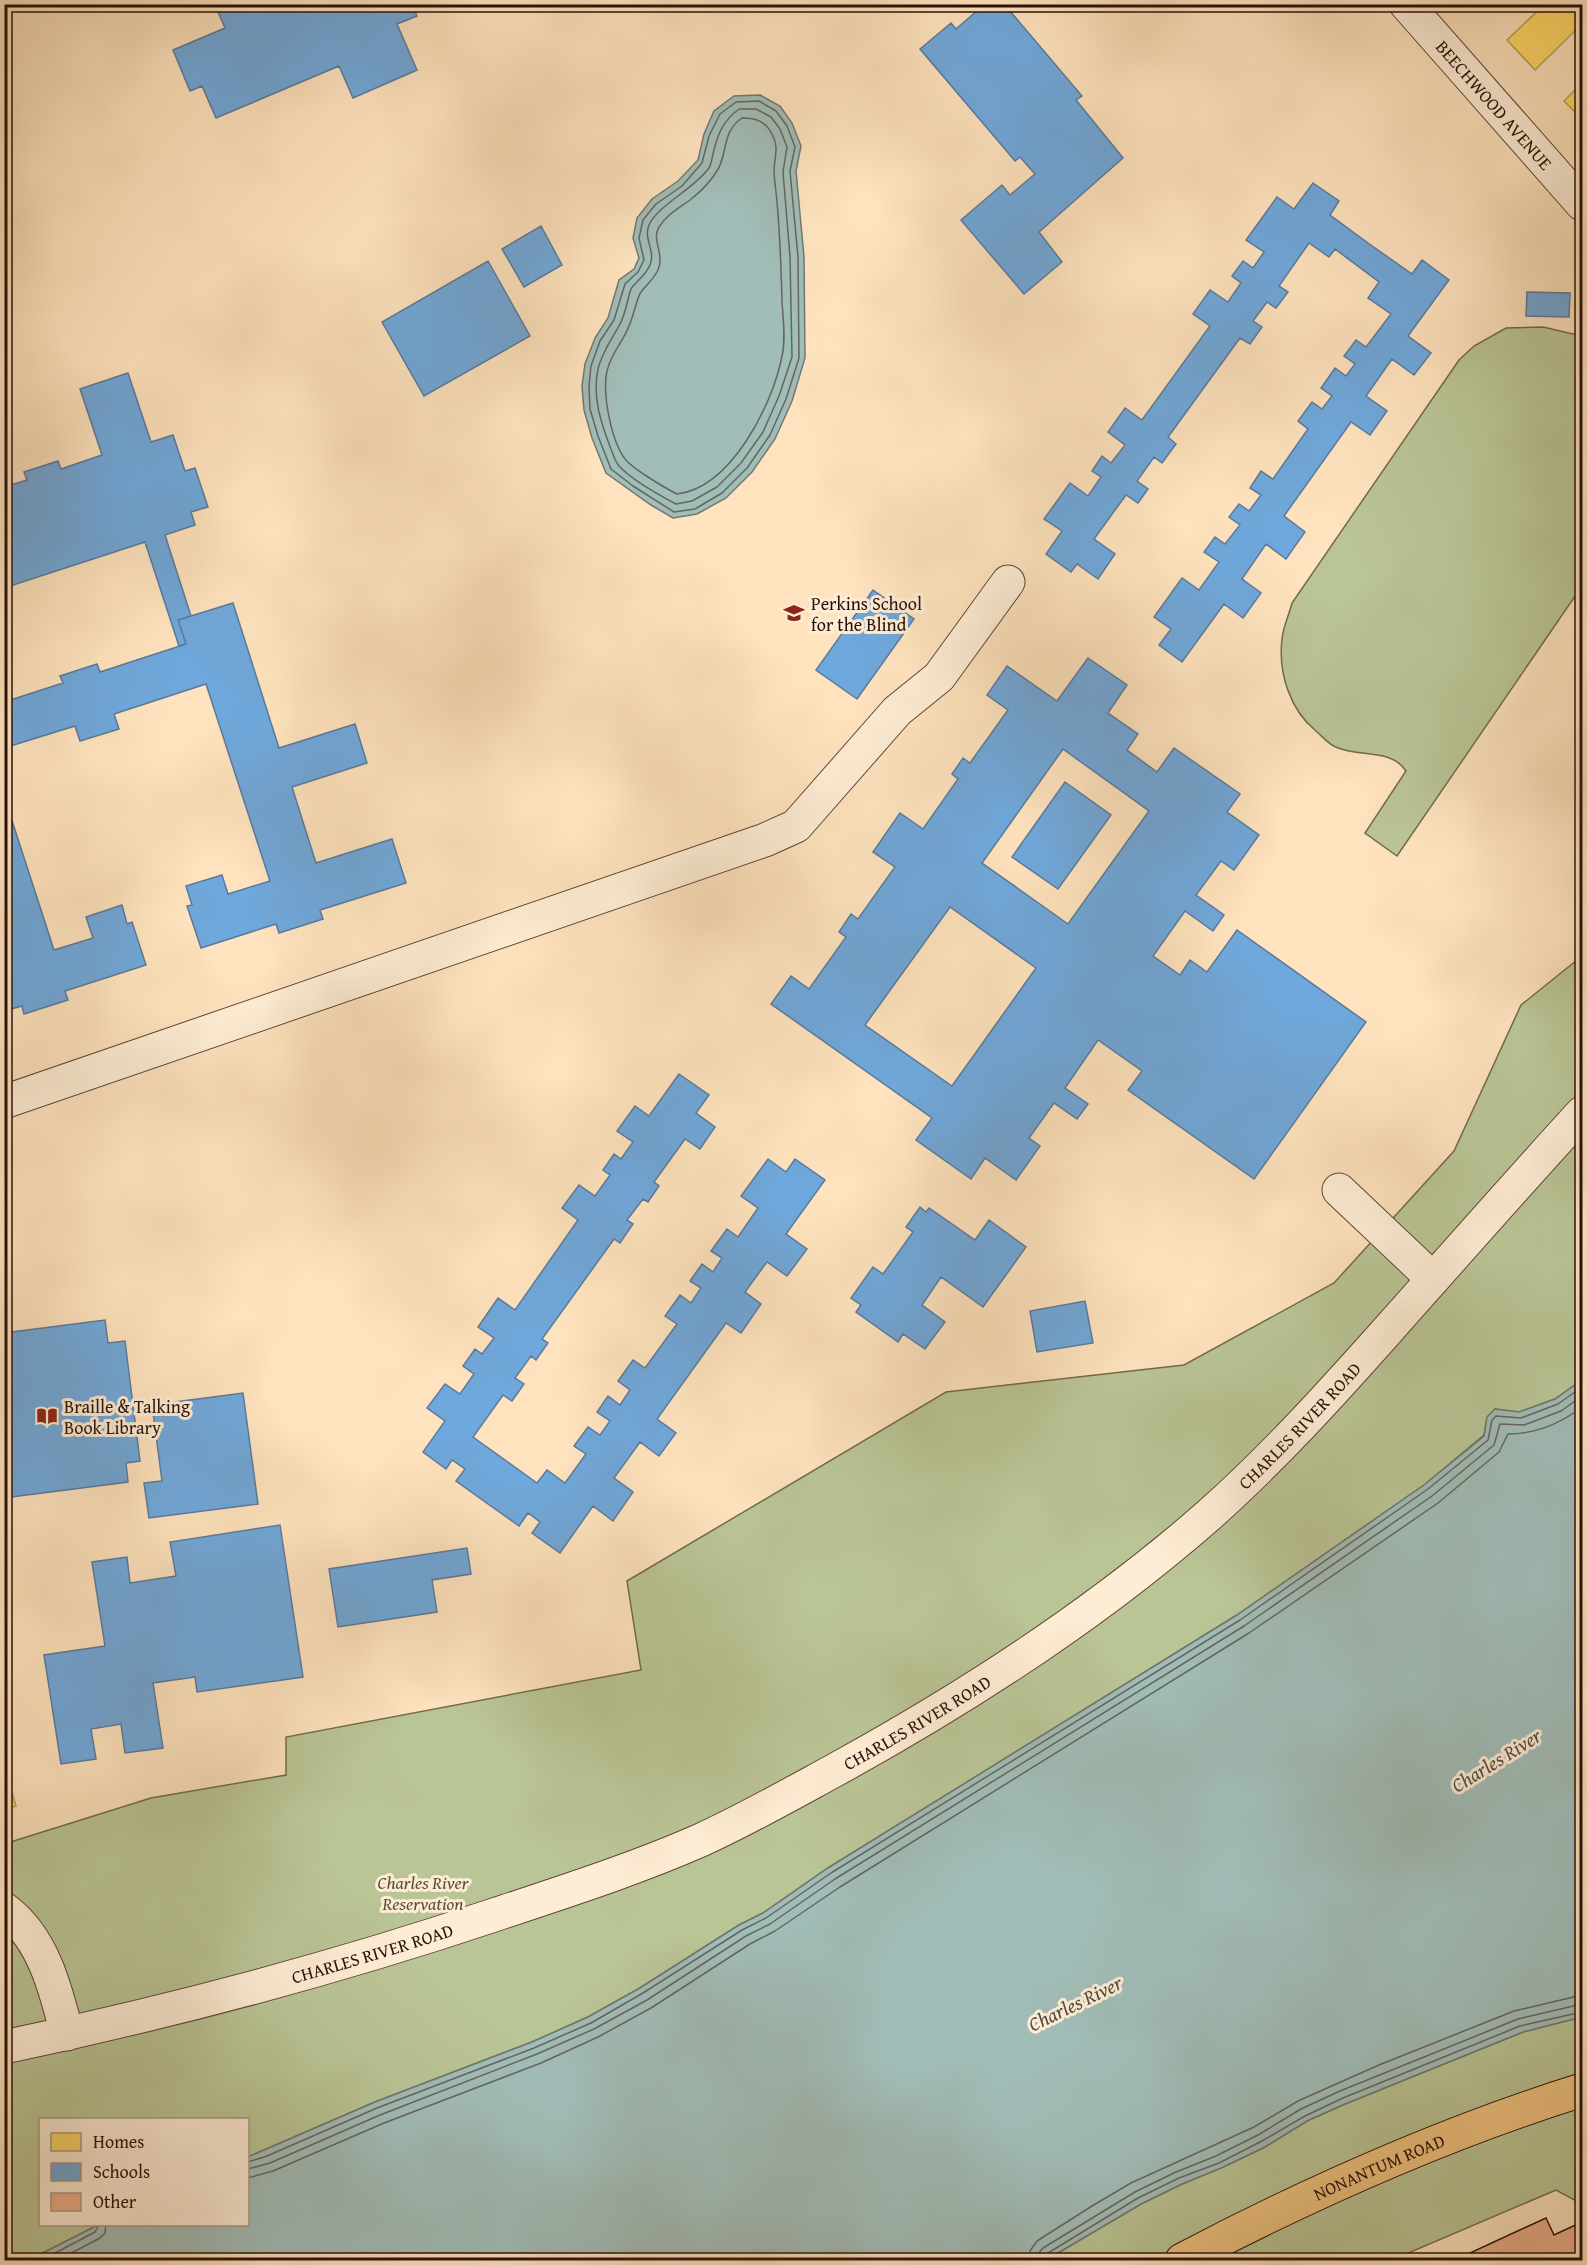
<svg xmlns="http://www.w3.org/2000/svg" width="1587" height="2265" viewBox="0 0 1587 2265" font-family="'Gentium Book Plus',serif">
  <style>
    .green { fill: #bac596; stroke: #716a4f; stroke-width: 1.5 }
    .water { fill: #a1bdb8; stroke: #717872; stroke-width: 1.5 }
    .homes { fill: #ffd966; stroke: #be9d4a; stroke-width: 1.5 }
    .schools { fill: #6fa8dc; stroke: #5a7a9c; stroke-width: 1.5; fill-rule: evenodd }
    .lines { fill: none; stroke-linecap: round; stroke-linejoin: round }
    .shore { stroke: #646660; stroke-width: 1.5 }
    .building { fill: #ecad89; stroke: #281008; stroke-width: 1.5 }
    .minor-casing { stroke: #5e4536; stroke-width: 35 }
    .major-casing { stroke: #281008; stroke-width: 35 }
    .minor { stroke: #feedd5; stroke-width: 33 }
    .major { stroke: #efc27f; stroke-width: 33 }
    .labels { text-anchor: middle; dominant-baseline: central; stroke-width: 6; stroke-linejoin: round; paint-order: stroke }
    .street-label { font-size: 18px; fill: #281008; stroke: #feedd5 }
    .poi-label { font-size: 18px; fill: #281008; stroke: #feedd5; text-anchor: start }
    .park-label { font-size: 18px; font-style: italic; fill: #5b4f3a; stroke: #feedd5 }
    .water-label { font-size: 20px; font-style: italic; fill: #524d46; stroke: #feedd5 }
  </style>
  <rect width="100%" height="100%" fill="#fee3be"/>
  <filter id="stains"><feTurbulence type="fractalNoise" baseFrequency=".00333" numOctaves="4"/><feColorMatrix values="0 0 0 0 .2 0 0 0 0 .09 0 0 0 0 .02 0 0 0 .5 -.17"/></filter>
  <radialGradient id="worn" r=".72"><stop offset=".6" stop-color="#630" stop-opacity="0"/><stop offset="1" stop-color="#630" stop-opacity=".3"/></radialGradient>
  <path class="green" d="M1543,327l39,9v250l-185,270 -32,-23 41,-62c-14,-22 -45,-14 -68,-23 -8,-2 -15,-11 -22,-17 -26,-21 -38,-58 -34,-92 1,-12 7,-24 10,-36l167,-243 15,-14 32,-18z
    M1582,956v424l-27,19 -36,13 -24,-3 -8,8 -3,18 -60,50 -187,130 -409,253 -65,45 -24,12 -99,63 -52,29 -56,25 -157,60 -127,55v-37h-208v104l58,1 -69,35h-24l-1,-416 147,-46 135,-23v-38l355,-67 -14,-89 319,-189 238,-27 150,-82 120,-132 67,-146z
    M1582,2017v187l-26,-14 -164,70h-346l95,-56 41,-20 39,-16 44,-21 42,-26 38,-17 178,-72z"/>
  <path class="water" d="M760,95l20,11 12,17 9,23 -5,25 8,86 1,101 -13,43 -17,38 -23,33 -26,26 -29,16 -24,4 -22,-13 -45,-32 -14,-35 -8,-28 -2,-24 3,-22 10,-26 13,-20 11,-38 15,-11 5,-11 -6,-20 4,-20 15,-19 26,-18 20,-21 6,-26 10,-23 20,-15z
    M1582,1380v637l-59,15 -178,72 -38,17 -42,26 -44,21 -39,16 -41,20 -95,56h-1017l69,-35 150,-1v-67l127,-55 157,-60 56,-25 52,-29 99,-63 24,-12 65,-45 409,-253 187,-130 60,-49 3,-19 8,-8 24,3 36,-13z"/>
  <path class="homes" d="M1545,4h37v20l-47,46 -28,-30z
    M1582,83v36l-18,-18z
    M4,1775h3l9,31 -12,4z"/>
  <path class="schools" d="M205,4h207l5,12 -20,8 20,46 -64,28 -14,-32 -123,52 -14,-32 -12,5 -17,-41 52,-22 -10,-23 -9,4z
    M985,4h19l78,92 -6,4 47,58 -84,74 23,30 -38,32 -63,-74 41,-35 8,10 25,-21 -15,-17 -5,4 -95,-112 31,-26 5,6z
    M1313,183l26,18 -9,14 38,28 44,31 10,-14 27,20 -41,56 23,17 -17,22 -22,-16 -26,37 21,15 -17,24 -19,-13 -67,94 21,16 -19,27 -20,-15 -24,35 19,14 -18,25 -19,-14 -42,58 -23,-17 12,-16 -17,-12 28,-39 17,12 20,-28 -15,-10 11,-15 10,7 15,-19 -11,-8 10,-13 10,7 12,-16 -11,-7 11,-17 12,8 35,-50 -10,-8 14,-19 10,7 10,-13 -11,-8 14,-20 11,8 9,-12 -11,-8 12,-16 10,7 25,-33 -23,-16 11,-16 -44,-33 -6,8 -20,-14 -30,43 9,6 -12,16 -9,-6 -14,19 9,6 -12,17 -10,-6 -72,99 8,7 -14,19 -8,-6 -17,24 11,8 -10,14 -12,-8 -32,44 21,15 -17,25 -21,-15 -6,8 -25,-18 16,-23 -18,-12 26,-36 18,13 13,-19 -9,-6 10,-15 9,7 14,-18 -17,-13 17,-24 17,12 68,-94 -17,-12 17,-24 18,12 13,-19 -9,-7 11,-15 10,7 11,-16 -18,-12 31,-43 17,12z
    M541,226l21,39 -38,22 -22,-38z
    M488,261l42,75 -106,60 -42,-74z
    M1527,292l43,1 -1,24 -43,-1z
    M128,373l23,69 22,-7 12,36 10,-3 13,39 -17,5 4,13 -30,10 26,81 -13,4 8,24 -7,2 -34,-104 -141,46v-101l23,-7 -3,-8 34,-11 3,8 41,-14 -22,-66z
    M873,590l41,29 -57,80 -41,-29z
    M233,603l46,145 76,-24 12,39 -75,24 24,76 76,-24 14,44 -86,27 3,9 -44,14 -3,-9 -75,24 -14,-42 5,-1 -6,-19 36,-11 6,19 42,-13 -64,-197 -92,30 5,15 -39,12 -5,-15 -71,22v-46l59,-19 -3,-7 37,-12 3,8 86,-28 -8,-24z
    M1088,658l39,27 -19,28 30,21 -11,16 30,22 17,-24 66,46 -13,18 32,23 -25,35 -13,-9 -25,34 28,20 -11,16 -28,-20 -32,45 27,19 10,-15 17,12 30,-42 129,92 -112,157 -126,-89 14,-19 -44,-31 -33,48 23,16 -11,15 -23,-16 -25,35 11,8 -24,34 -31,-22 -14,21 -55,-39 16,-22 -161,-114 20,-28 18,13 37,-52 -7,-5 12,-18 7,5 37,-52 -22,-15 27,-39 23,16 35,-50 -6,-5 11,-16 7,5 38,-53 -21,-15 20,-29 50,35zM1063,749l86,62 -81,113 -86,-61zM950,907l86,61 -84,118 -87,-61z
    M1065,782l46,33 -53,74 -46,-32z
    M4,796l50,154 39,-12 -7,-21 36,-12 5,19 5,-2 14,43 -81,26 3,9 -44,14 -2,-8 -18,5v-48h3l-3,-10z
    M679,1074l30,21 -13,18 19,14 -15,22 -15,-10 -31,43 5,4 -11,16 -5,-3 -16,21 6,4 -13,19 -6,-4 -72,100 6,4 -12,17 -5,-4 -16,22 9,6 -12,17 -9,-6 -30,42 64,46 10,-13 18,13 21,-29 -12,-8 14,-19 12,8 10,-14 -13,-9 11,-16 12,9 10,-15 -12,-9 15,-21 12,8 32,-44 -12,-8 15,-21 11,8 10,-15 -11,-7 12,-17 11,8 9,-14 -11,-7 16,-22 11,8 20,-29 -17,-12 27,-37 18,13 9,-13 30,21 -39,54 21,15 -20,27 -20,-14 -22,30 16,12 -20,29 -15,-10 -69,96 19,14 -17,23 -19,-14 -26,36 19,14 -20,29 -20,-15 -33,47 -28,-20 8,-11 -12,-9 -9,13 -63,-45 9,-12 -13,-9 -6,9 -23,-17 22,-31 -18,-13 18,-24 15,10 14,-20 -11,-8 12,-17 7,5 12,-16 -16,-11 20,-29 17,12 63,-90 -16,-12 17,-23 16,11 15,-21 -7,-5 11,-16 7,5 12,-17 -16,-11 18,-25 14,10z
    M920,1207l6,5 3,-4 46,32 14,-20 37,27 -43,60 -42,-30 -19,28 23,17 -20,27 -22,-15 -5,8 -42,-30 5,-7 -10,-7 22,-31 10,7 30,-42 -7,-5z
    M1085,1301l8,42 -56,9 -7,-41z
    M105,1320l3,23 17,-2 15,120 -14,2 2,19 -124,16v-165z
    M243,1393l15,111 -109,14 -5,-35 18,-2 -10,-76z
    M280,1525l23,152 -106,15 -2,-15 -42,6 10,65 -38,5 -4,-29 -30,5 5,30 -35,5 -17,-109 61,-9 -13,-84 35,-5 3,26 46,-7 -6,-34z
    M467,1548l4,26 -39,6 5,32 -99,15 -9,-58z"/>
  <g class="lines">
    <path class="shore" d="M759,101l17,10 11,15 8,21 -5,24 8,86 1,101 -13,41 -16,36 -23,33 -25,25 -27,16 -21,3 -41,-26 -22,-17 -13,-33 -8,-27 -1,-23 2,-20 9,-25 14,-21 11,-36 13,-12 6,-12 -5,-22 4,-18 13,-16 26,-18 20,-23 7,-27 11,-22 16,-12z
      M739,109h17l15,8 9,12 7,18 -4,25 7,85 2,100 -13,39 -16,36 -22,31 -24,24 -25,14 -16,3c-19,-10 -43,-23 -57,-38 -4,-5 -6,-12 -8,-17 -10,-26 -19,-52 -13,-80 4,-17 14,-30 22,-45 6,-11 7,-24 11,-35 4,-7 14,-12 19,-24 6,-14 -7,-26 -1,-40 9,-20 45,-36 60,-57 3,-5 3,-12 5,-18 4,-17 10,-30 25,-41z
      M742,118c14,0 23,3 30,16 7,13 3,21 2,35 0,7 1,15 2,23 4,36 5,73 6,109 1,18 4,38 0,55 -9,48 -51,132 -105,138 -12,-6 -44,-25 -52,-35 -14,-19 -23,-66 -18,-88 4,-18 16,-29 22,-45 4,-8 8,-29 12,-34 6,-8 12,-12 17,-22 7,-16 -7,-31 1,-43 7,-12 20,-19 31,-27 9,-7 19,-17 25,-26 14,-18 5,-41 27,-56z
      M248,2162l19,-6 110,-48 157,-60 57,-25 52,-30 99,-63 24,-12 65,-45 409,-253 188,-131 60,-49 4,-20 4,-4 25,2 37,-14 24,-17
      M248,2169l22,-6 110,-48 157,-61 57,-25 53,-29 99,-64 24,-12 65,-45 409,-253 188,-130 62,-51 6,-21 24,1 37,-14 21,-15
      M248,2178l25,-7 111,-48 157,-60 57,-26 53,-29 99,-64 25,-13 65,-44 409,-254 189,-130 61,-51 9,-18c27,0 53,-11 74,-27
      M42,2260l53,-28 4,-8
      M58,2260l42,-22 5,-5 1,-9
      M1028,2260l2,-9 7,-10 55,-35 39,-23 123,-56 44,-26 81,-36 135,-54 68,-16
      M1037,2260l1,-6 5,-6 92,-56 41,-20 40,-16 42,-21 43,-26 39,-18 178,-72 64,-15
      M1045,2260l3,-7 90,-55 41,-20 40,-15 43,-22 43,-25 38,-18 177,-72 62,-14"/>
  </g>
  <path class="building" d="M1546,2218l8,17 28,-13v38h-22l-3,-7 -16,7h-81l-1,-2z"/>
  <g class="lines">
    <g class="minor-casing">
      <g id="minor">
        <path id="s1" d="M1406,4l176,200"/>
        <path d="M4,1102l761,-262 31,-14 101,-115 42,-34 69,-95"/>
        <path d="M1339,1190l94,89"/>
        <path d="M4,1909c39,28 52,81 63,125"/>
        <path id="s2" d="M4,2047c167,-35 332,-79 493,-133 69,-23 138,-45 204,-74 46,-21 90,-46 134,-70 133,-73 260,-155 374,-255 64,-57 121,-120 178,-184 65,-73 129,-146 195,-218"/>
      </g>
    </g>
    <g class="major-casing">
      <g id="major">
        <path id="s3" d="M1182,2260c128,-67 262,-127 400,-170"/>
      </g>
    </g>
    <use href="#minor" class="minor"/>
    <use href="#major" class="major"/>
  </g>
  <defs>
    <g id="school-bare" transform="scale(1.62)"><path d="M0-5L7-2L0 1L-7-2ZM-4 1L0 2.5L4 1V4Q0 6-4 4Z" fill="#8f2418" stroke="#feedd5" stroke-width="2.5" paint-order="stroke"/></g>
    <g id="library-bare" transform="scale(1.62)"><path d="M-6-4Q-3-5.5-.7-3.5V5Q-3 3-6 4ZM6-4Q3-5.5 .7-3.5V5Q3 3 6 4Z" fill="#8f2418" stroke="#feedd5" stroke-width="2.5" paint-order="stroke"/></g>
  </defs>
  <g fill-rule="evenodd">
    <use href="#school-bare" x="794" y="613"/>
    <use href="#library-bare" x="47" y="1416"/>
  </g>
  <g class="labels">
    <g class="street-label">
      <text stroke="none"><textPath href="#s1" startOffset="134">BEECHWOOD AVENUE</textPath></text>
      <text stroke="none"><textPath href="#s2" startOffset="1460">CHARLES RIVER ROAD</textPath></text>
      <text stroke="none"><textPath href="#s2" startOffset="974">CHARLES RIVER ROAD</textPath></text>
      <text stroke="none"><textPath href="#s2" startOffset="380">CHARLES RIVER ROAD</textPath></text>
      <text stroke="none"><textPath href="#s3" startOffset="218">NONANTUM ROAD</textPath></text>
    </g>
    <g class="poi-label">
      <text x="811" y="603">Perkins School<tspan x="811" dy="21">for the Blind</tspan></text>
      <text x="64" y="1406">Braille &amp; Talking<tspan x="64" dy="21">Book Library</tspan></text>
    </g>
    <g class="park-label">
      <text x="423" y="1882">Charles River<tspan x="423" dy="21">Reservation</tspan></text>
    </g>
    <g class="water-label">
      <text transform="translate(1496 1760) rotate(-32)">Charles River</text>
      <text transform="translate(1075 2003) rotate(-26)">Charles River</text>
    </g>
  </g>
  <rect width="1587" height="2265" fill="none" stroke="#fee3be" stroke-width="24"/>
  <rect x="6" y="6" width="1575" height="2253" fill="none" stroke="#281008" stroke-width="3"/>
  <rect x="12" y="12" width="1563" height="2241" fill="none" stroke="#281008" stroke-width="1.5"/>
  <rect x="39" y="2118" width="210" height="108" fill="#feedd5" stroke="#a89583" stroke-width="1.5"/>
  <rect x="51" y="2133" width="30" height="18" fill="#ffd966" stroke="#a89583" stroke-width="1.5"/>
  <text x="93" y="2148" font-size="18" fill="#281008">Homes</text>
  <rect x="51" y="2163" width="30" height="18" fill="#6fa8dc" stroke="#a89583" stroke-width="1.5"/>
  <text x="93" y="2178" font-size="18" fill="#281008">Schools</text>
  <rect x="51" y="2193" width="30" height="18" fill="#ecad89" stroke="#a89583" stroke-width="1.5"/>
  <text x="93" y="2208" font-size="18" fill="#281008">Other</text>
  <rect width="100%" height="100%" filter="url(#stains)"/>
  <rect width="100%" height="100%" fill="url(#worn)"/>
</svg>
